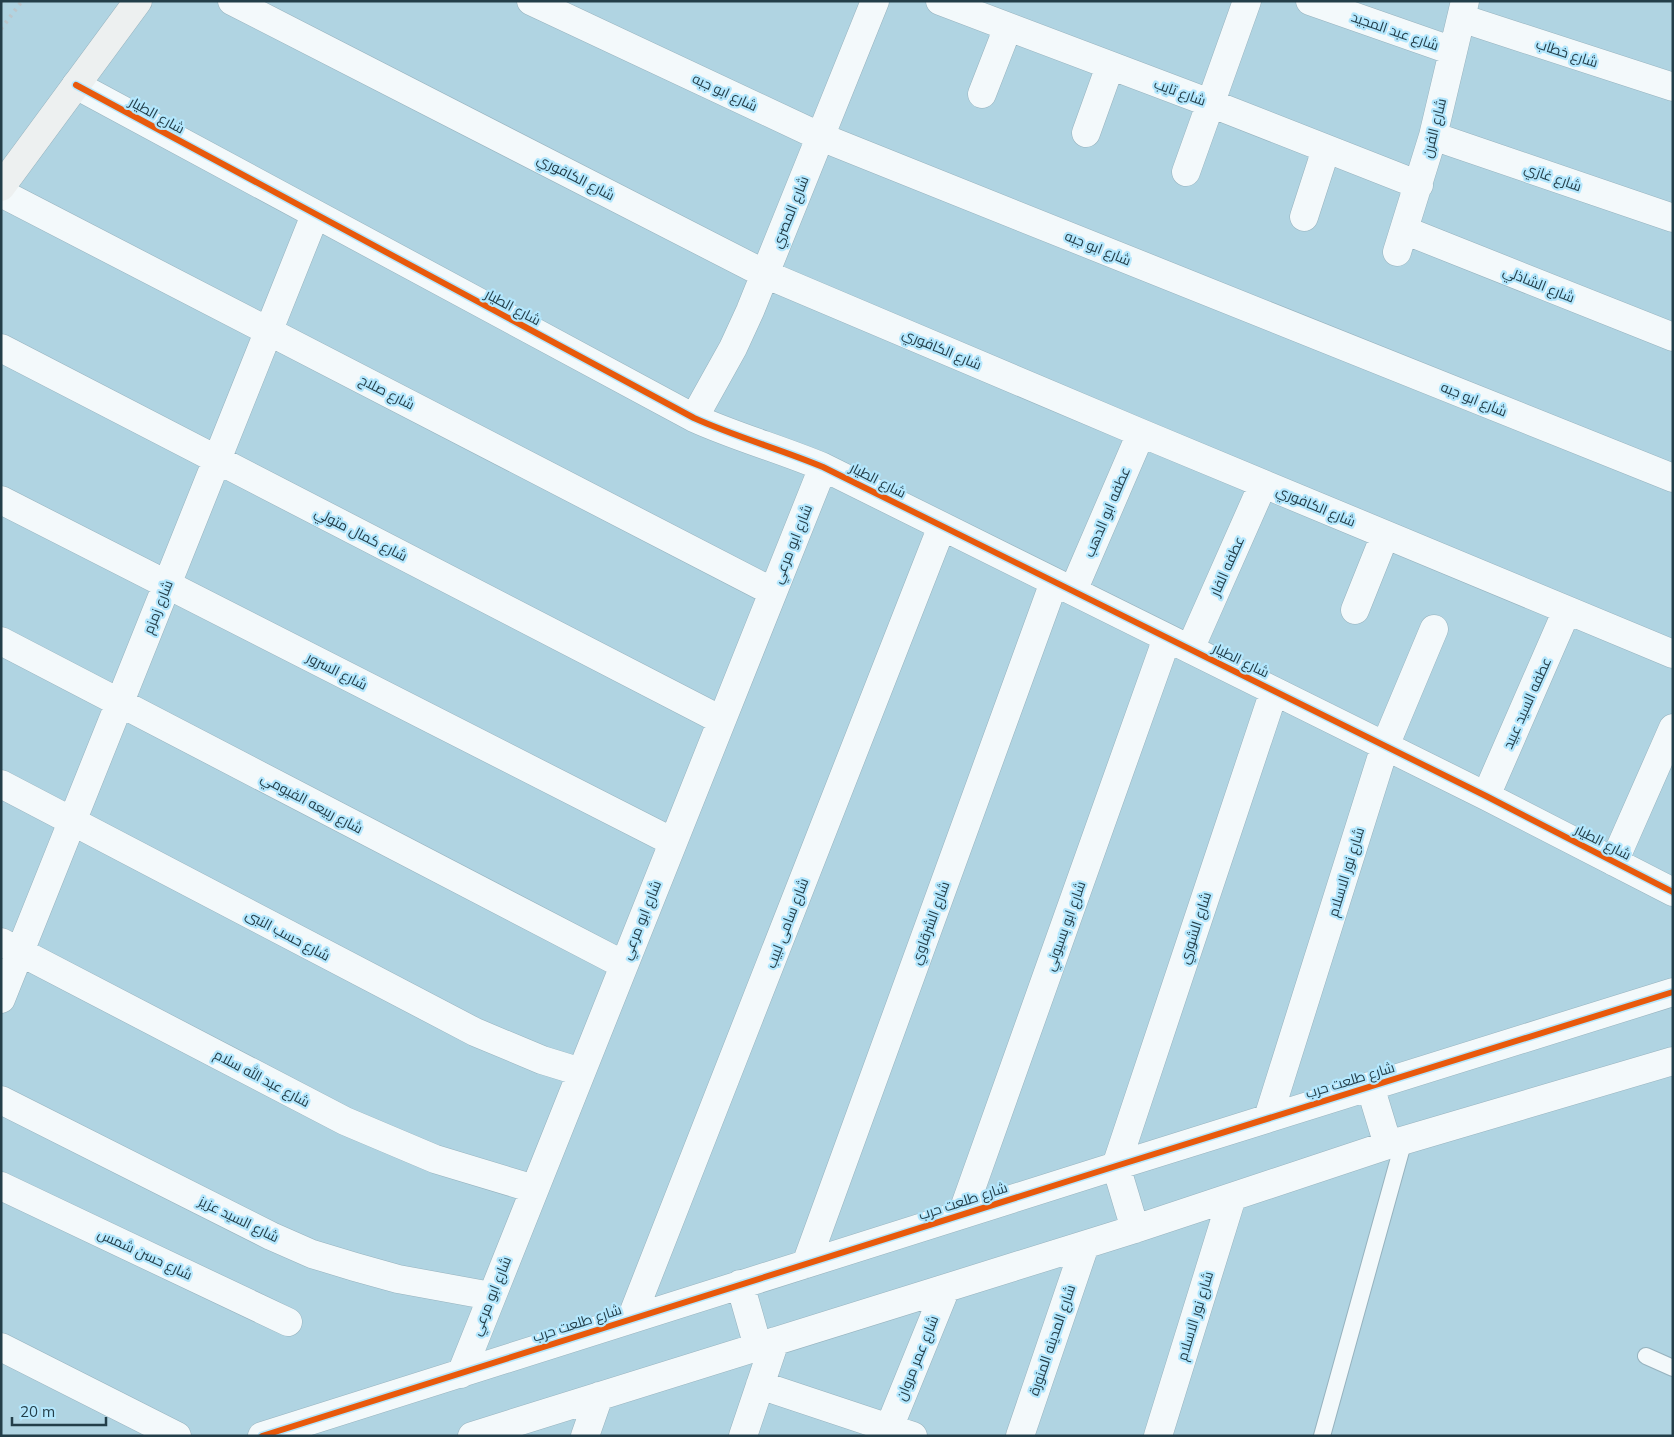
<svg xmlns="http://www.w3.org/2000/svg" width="1674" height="1437" viewBox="0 0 1674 1437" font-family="Mulish,Cairo,sans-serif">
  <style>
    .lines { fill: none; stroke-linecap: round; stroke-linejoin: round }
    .lane-casing { stroke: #96b2be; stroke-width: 18 }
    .street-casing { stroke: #96b2be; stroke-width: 29 }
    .secondary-casing { stroke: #96b2be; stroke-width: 29 }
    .lane { stroke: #f3f9fb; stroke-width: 16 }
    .street { stroke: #f3f9fb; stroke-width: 28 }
    .secondary { stroke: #edf0f0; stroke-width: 28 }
    .rail { stroke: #bcc6cb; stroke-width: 4; stroke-dasharray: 2.5 5; stroke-linecap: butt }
    .cycleway-casing { stroke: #b4e7fd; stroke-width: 9 }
    .cycleway { stroke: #e8590c; stroke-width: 6 }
    .labels { text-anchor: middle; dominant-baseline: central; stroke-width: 4.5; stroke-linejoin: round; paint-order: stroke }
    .street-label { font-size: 14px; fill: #233e49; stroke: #b4e7fd }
  </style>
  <rect width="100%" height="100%" fill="#b0d4e2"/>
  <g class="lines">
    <g class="lane-casing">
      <path id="lane" d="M1646,1356l27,12
        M1322,1436l82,-296"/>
    </g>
    <g class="street-casing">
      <path id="street" d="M232,1l533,273 376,159 532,221
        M531,1l290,136 852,341
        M940,1l270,102 209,82
        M1310,1l143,50
        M1461,18l212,69
        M76,85l618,333c42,19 86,31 129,49l663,329 187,96
        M982,94l26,-67
        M1086,133l24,-67
        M1433,136l240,82
        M1186,172l61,-171
        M1,193l772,399
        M1304,217l22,-68
        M1404,230l269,107
        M1397,252l36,-116 32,-135
        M1,348l720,372
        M694,418l39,-70 17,-37 125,-310
        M1,500l672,342
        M1073,591l68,-158
        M1355,610l30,-75
        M1,641l623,324
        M1190,649l73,-165
        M1,784l474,248 67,28 39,12
        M1486,796l81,-186
        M1614,862l59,-134
        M1,942l344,179 90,38 99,30
        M1,999l314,-784
        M1370,1086l18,59
        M1,1100l270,136 41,18 43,13 43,12 93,17
        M1268,1118l117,-372 49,-117
        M1,1186l287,136
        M962,1214l205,-576
        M1135,1229l-19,-63 158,-475
        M806,1264l248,-682
        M740,1284l18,63
        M631,1319l311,-793
        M1,1347l176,89
        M461,1374l362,-907
        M760,1385l153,51
        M889,1428l57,-140
        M262,1436l854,-270 557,-174
        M472,1436l663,-207 253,-84 285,-84
        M585,1436l14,-40
        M743,1436l32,-95
        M1020,1436l65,-191
        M1158,1436l74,-239"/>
    </g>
    <g class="secondary-casing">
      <path id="secondary" d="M1,187l137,-186"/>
    </g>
    <use href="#lane" class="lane"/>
    <use href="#street" class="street"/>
    <use href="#secondary" class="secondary"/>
    <path class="rail" d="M1,2l1,-1
      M1,29l21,-28"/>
    <g class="cycleway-casing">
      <path id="cycleway" d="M76,85l618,333c42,19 86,31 129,49l663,329 187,96
        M262,1436l854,-270 557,-174"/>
    </g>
    <use href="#cycleway" class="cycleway"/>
  </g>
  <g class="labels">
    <g class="street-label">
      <text transform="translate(1395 31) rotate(19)">شارع عبد المجيد</text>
      <text transform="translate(1567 53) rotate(18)">شارع خطاب</text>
      <text transform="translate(725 92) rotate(25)">شارع ابو جبه</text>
      <text transform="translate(1180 92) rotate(20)">شارع تايب</text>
      <text transform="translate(157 115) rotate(29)">شارع الطيار</text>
      <text transform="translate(1434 128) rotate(-76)">شارع الفرن</text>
      <text transform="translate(576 177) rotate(27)">شارع الكافوري</text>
      <text transform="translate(1553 177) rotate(19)">شارع غازي</text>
      <text transform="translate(790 212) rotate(-68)">شارع المصري</text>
      <text transform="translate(1098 248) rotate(22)">شارع ابو جبه</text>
      <text transform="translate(1539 284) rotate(22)">شارع الشاذلي</text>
      <text transform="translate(513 307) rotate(28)">شارع الطيار</text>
      <text transform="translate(942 349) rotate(23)">شارع الكافوري</text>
      <text transform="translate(387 392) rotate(27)">شارع صلاح</text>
      <text transform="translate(1474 399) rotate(22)">شارع ابو جبه</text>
      <text transform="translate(878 480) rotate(27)">شارع الطيار</text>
      <text transform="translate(1316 506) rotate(23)">شارع الكافوري</text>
      <text transform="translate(1107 512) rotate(-67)">عطفه ابو الدهب</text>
      <text transform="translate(361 534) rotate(27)">شارع كمال متولي</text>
      <text transform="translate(792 544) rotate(-68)">شارع ابو مرعي</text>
      <text transform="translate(1227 566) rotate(-66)">عطفه الفار</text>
      <text transform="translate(158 607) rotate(-68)">شارع زمزم</text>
      <text transform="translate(1241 660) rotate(26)">شارع الطيار</text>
      <text transform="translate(337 671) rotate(27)">شارع السرور</text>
      <text transform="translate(1527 703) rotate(-66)">عطفه السيد عبيد</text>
      <text transform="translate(312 803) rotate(28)">شارع ربيعه الفيومي</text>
      <text transform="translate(1603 842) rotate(27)">شارع الطيار</text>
      <text transform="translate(1346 872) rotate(-73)">شارع نور الاسلام</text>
      <text transform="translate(641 920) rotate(-68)">شارع ابو مرعي</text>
      <text transform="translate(787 923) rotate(-69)">شارع سامى لبيب</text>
      <text transform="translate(930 923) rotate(-70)">شارع الشرقاوي</text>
      <text transform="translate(1065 926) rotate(-70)">شارع ابو بسيوني</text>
      <text transform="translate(1195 928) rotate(-72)">شارع الشوري</text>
      <text transform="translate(288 935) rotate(28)">شارع حسب النبى</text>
      <text transform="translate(262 1078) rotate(28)">شارع عبد الله سلام</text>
      <text transform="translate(1350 1080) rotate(-17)">شارع طلعت حرب</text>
      <text transform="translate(963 1201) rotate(-18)">شارع طلعت حرب</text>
      <text transform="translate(239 1219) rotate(26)">شارع السيد عزيز</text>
      <text transform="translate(145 1254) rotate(25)">شارع حسن شمس</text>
      <text transform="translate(491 1296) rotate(-68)">شارع ابو مرعي</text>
      <text transform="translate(1195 1316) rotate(-73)">شارع نور الاسلام</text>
      <text transform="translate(577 1323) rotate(-18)">شارع طلعت حرب</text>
      <text transform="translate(1052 1340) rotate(-71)">شارع المدينه المنورة</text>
      <text transform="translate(917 1358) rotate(-68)">شارع عمر مروان</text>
    </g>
  </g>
  <rect width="1674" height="1437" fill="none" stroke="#233e49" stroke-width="5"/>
  <path d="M12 1417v8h94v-8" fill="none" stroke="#233e49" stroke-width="2.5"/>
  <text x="20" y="1417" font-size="15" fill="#233e49" stroke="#b4e7fd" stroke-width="4" paint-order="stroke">20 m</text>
</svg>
